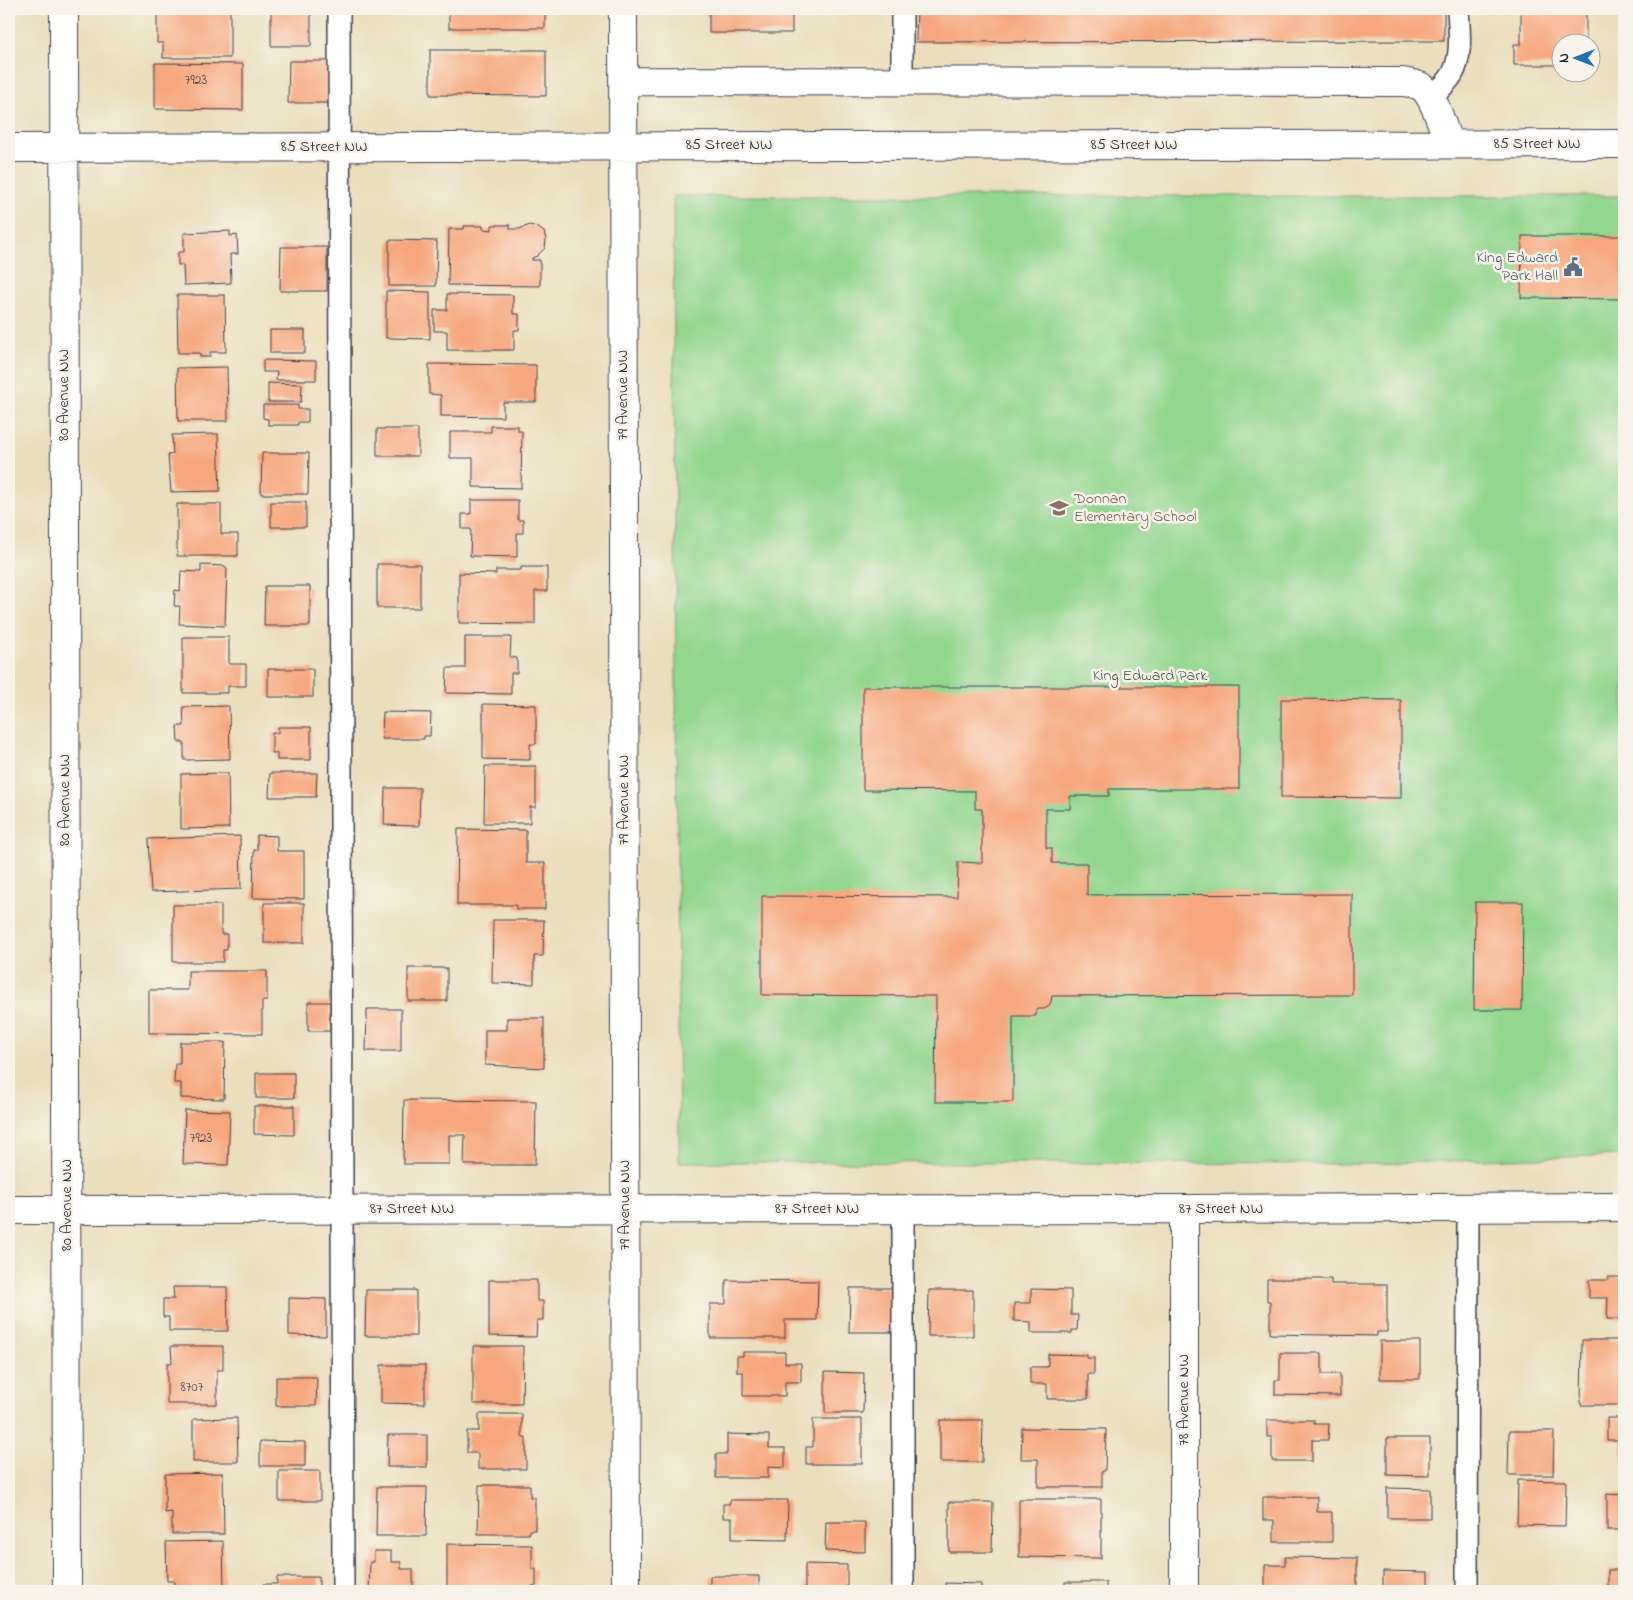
<svg xmlns="http://www.w3.org/2000/svg" width="1633" height="1600" viewBox="0 0 1633 1600" font-family="'Indie Flower',sans-serif">
  <style>
    .green { fill: #92d68f; stroke: #5a7c65 }
    .building { fill: #f7a77f }
    .lines { fill: none; stroke-linecap: round; stroke-linejoin: round }
    .lane-casing { stroke: #403e4e; stroke-width: 24 }
    .street-casing { stroke: #403e4e; stroke-width: 30 }
    .lane { stroke: #fff; stroke-width: 21 }
    .street { stroke: #fff; stroke-width: 28 }
    .labels { text-anchor: middle; dominant-baseline: central; stroke-width: 5; stroke-linejoin: round; paint-order: stroke }
    .number-label { font-size: 14px; fill: #57434c }
    .street-label { font-size: 16px; fill: #22223b; stroke: #f7f3e8 }
    .service-label { font-size: 16px; fill: #4e5e75; stroke: #f7f3e8; text-anchor: end }
    .education-label { font-size: 16px; fill: #785e54; stroke: #f7f3e8; text-anchor: start }
    .park-label { font-size: 16px; fill: #445854; stroke: #f7f3e8 }
  </style>
  <rect width="100%" height="100%" fill="#f7f3e8"/>
  <filter id="ink" filterUnits="userSpaceOnUse"><feTurbulence type="fractalNoise" baseFrequency=".02" numOctaves="2"/><feDisplacementMap in="SourceGraphic" scale="10" xChannelSelector="R" yChannelSelector="G"/><feConvolveMatrix kernelMatrix="1 2 1 2 8 2 1 2 1" color-interpolation-filters="sRGB"/></filter>
  <filter id="wash" filterUnits="userSpaceOnUse"><feTurbulence type="fractalNoise" baseFrequency=".0096" numOctaves="4" result="noise"/><feDisplacementMap in="SourceGraphic" scale="20" xChannelSelector="R" yChannelSelector="G"/><feGaussianBlur stdDeviation="1.12" result="paint"/><feColorMatrix in="noise" values="0 0 0 0 0 0 0 0 0 0 0 0 0 0 0 0 0 1.4 0 .05"/><feComposite in="paint" operator="in"/></filter>
  <g filter="url(#wash)">
    <rect width="100%" height="100%" fill="#ebdebc"/>
    <path class="green" d="M673,196h951v959l-256,9 -689,-2z"/>
    <g id="blocks">
      <path class="building" d="M157,9l73,1v48h-67v-15h-6z
        M449,9h96v19h-96z
        M709,9h73v7h10v17h-83z
        M917,9h527v32l-528,1z
        M1521,9h65v33h-26v23h-46v-21h7z
        M271,10h40v36h-40z
        M1590,43h3v22h-3z
        M430,50h116v46l-116,-1z
        M289,61h40v42h-41z
        M155,63l88,1v46l-88,-1z
        M492,225h18v4h9l11,-4 7,2 7,5 2,8 -1,8 -8,8 -5,2v2h8v26l-92,-1 1,-56h15v-3h19v3l9,1z
        M230,231v5l7,-1 1,19h-8l1,29 -47,2 -1,-20h-5v-13h6v-19z
        M1522,236h102v63l-103,-1z
        M389,240l48,1 -1,45h-47z
        M281,247h46v44h-47z
        M386,291l44,1v47l-44,-1z
        M447,294l66,1v19h6v16h-5v20h-67v-19h-13v-21h13z
        M177,295h48l1,57h-16v5h-10v-4h-22z
        M270,330h35v23h-35z
        M263,360l53,1v19h-40l1,-8h-14z
        M429,364l107,1v37h-33v15l-62,-1v-21l-12,-1z
        M227,367l1,54h-50l-1,-53z
        M268,383l34,1 -1,18h-33z
        M263,405h35v4h10v13h-10v3h-30v-6l-5,-1z
        M491,426h27v5h4l-1,57 -48,-1v-29h-23v-26h41z
        M377,429h41v27h-41z
        M218,434l2,57 -49,1 -3,-37 5,-1 -1,-19z
        M262,453h47l-1,41h-47z
        M471,500h47v20h5v13h-6v24l-47,-1 1,-27h-9v-15h9z
        M271,502h35v25h-35z
        M177,504h44v30h17v22h-61z
        M377,564h43v44h-43z
        M201,565l24,1v2l2,1 -2,57 -46,-2 1,-18h-6l1,-16 5,1 1,-20 20,1z
        M521,567h26v24h-12v33l-76,-1v-50l37,1v-4h25z
        M265,586h45v40h-46z
        M183,637h46v27h17v22h-18v7h-45z
        M465,637h46l-1,20 7,1v15h-6v21l-65,-1 1,-25h18z
        M268,669h45v28h-45z
        M863,687h376v102h-130v7h-39v13h-24v39h6v15h35v32l265,-1v101l-300,1 -1,6 -3,5 -4,2h-8v7h-23v86h-78l1,-106 -174,-1v-99l195,1 1,-35 24,1v-54h-7v-18l-112,-1z
        M1281,699l120,1v98l-120,-1z
        M483,704l53,1v39h-6v16l-47,-1z
        M229,706l1,53 -46,1v-18h-6l-1,-16h7l-1,-19z
        M383,712l48,1 -1,23h-6v3h-42z
        M278,727h33v33h-34v-7h-5v-20h6z
        M485,766h51v41h-6v16h-46z
        M228,773l1,55 -48,1v-55z
        M270,773h47l-1,24h-47z
        M385,788h35l-1,38 -35,-1z
        M458,829l68,1v33h19v46h-29v-4h-59z
        M257,835l20,1v15h27v48l-51,-1 1,-48h3z
        M240,836l1,53 -90,3 -3,-53z
        M1475,902h48l-1,108h-48z
        M264,903h40v40h-40z
        M173,905h48v29h6v16h-4v12h-50z
        M493,920h51l-1,36h-9v28l-42,-1z
        M408,968h39v33h-39z
        M188,971h79v30h-5v33l-113,-1v-43h39z
        M308,1002h22v29h-22z
        M367,1009h34v42h-35z
        M507,1018h37v50l-59,-3v-35h22z
        M180,1042h45l-1,57 -43,-1v-15h-7l1,-19h5z
        M256,1073h38v25h-38z
        M404,1100l132,1 -1,64h-71l1,-30h-16v29h-46z
        M254,1106h40v29l-40,-1z
        M185,1110l45,1 -2,54 -45,-1z
        M1608,1277h16v42h-17l1,-21h-19v-18h19z
        M1267,1279h64v5h56v48h-10v4l-107,-2v-33h-3z
        M489,1280h48v21h6v19h-6l-1,17 -47,-1z
        M726,1280l92,1 -1,39h-32v18h-75v-34h16z
        M173,1287h54l1,44h-59v-14h-6v-18h11z
        M850,1288h45l-1,44h-45z
        M1031,1289l40,1v25h7l-1,15h-5v3h-41v-11l-17,-1v-18h17z
        M366,1290h50v46h-51z
        M929,1290h44v46h-45z
        M289,1298l37,1v37l-37,-1z
        M1582,1340h42v65h-43z
        M1380,1341h40v38h-40z
        M171,1346h52v24h-6v34h-50v-41h5z
        M473,1346h50l-1,58h-49z
        M743,1352h42v11h16v19h-16v14h-42v-24h-6v-16h6z
        M1280,1353h42v21h18v22l-65,-1v-15h5z
        M1048,1354l39,1v3h7v16h-6v25h-41v-15h-17v-17h18z
        M381,1365h44v39l-44,-1z
        M825,1372l39,1 -1,40h-38z
        M276,1377h41l-1,29h-40z
        M479,1414h43v23h4v32h-48v-16h-11v-22h12z
        M237,1418l1,44h-45v-43z
        M1607,1418h17v45h-2v-23h-15z
        M813,1419h49v45h-56v-17h7z
        M940,1420h43l-1,42h-42z
        M1267,1420h47v4h15l-1,16h-16v21h-40v-24h-5z
        M1022,1428l84,1 -1,42h-3v16h-64v-28h-17z
        M1509,1431h45l-1,44h-45z
        M727,1434l42,1v13h16v20l-17,-1v11h-52v-24h11z
        M388,1435h39v32h-40z
        M1387,1438h43v38l-43,-1z
        M260,1441l45,1v24h-45z
        M279,1471h41v30h-41z
        M223,1473l1,61h-52v-22l-7,1v-39z
        M1518,1480l48,1 -1,45 -48,-1z
        M479,1485h51v12h5v33h-6v4h-51z
        M377,1487h50l-1,49h-50z
        M1387,1488l43,1v29h-43z
        M1607,1494l17,1v35h-17z
        M1263,1497h54v15h15v30h-58v-22h-11z
        M1019,1499h82v59l-82,-1z
        M730,1500h58l-1,40 -55,-1v-21h-9v-14h7z
        M949,1502h44l-1,50h-43z
        M826,1522h39v30l-40,-1z
        M223,1541l1,50h-50v-10h-7l-1,-39z
        M447,1544l85,1v24h4v17h-4l-1,5h-84z
        M374,1551h17v11h10v7h12v22h-44l1,-29h4z
        M1285,1557l72,1v33h-92v-26h20z
        M805,1564l42,1v26h-42z
        M1608,1570h16v21h-21v-4h5z
        M1383,1571l45,1v19h-45z
        M710,1576h49v15h-49z
        M277,1577h42v14h-56v-7h14z
        M1065,1582h41v9h-41z
        M945,1583l36,1v7h-36z"/>
    </g>
  </g>
  <g filter="url(#ink)">
    <use href="#blocks" fill-opacity="0" stroke="#403e4e" stroke-width="1"/>
    <g class="lines">
      <g class="lane-casing">
        <path id="lane" d="M339,9l4,1582
          M902,81v-72
          M1431,98c7,-7 16,-15 21,-23 11,-19 7,-45 6,-66
          M903,1209v382
          M1467,1591l1,-384"/>
      </g>
      <g class="street-casing">
        <path id="street" d="M64,9l3,1582
          M623,9l3,1582
          M623,81l780,1c7,1 13,2 19,5 13,10 21,42 27,57
          M9,148l1615,-4
          M1184,1209v382
          M9,1210l1175,-1 440,-2"/>
      </g>
      <use href="#lane" class="lane"/>
      <use href="#street" class="street"/>
    </g>
  </g>
  <defs>
    <g id="civic-bare" transform="scale(1.5)"><path d="M-.6-6.5H3V-4.5H.6V-3L4-1V1h2V6H-6V1h2V-1L-.6-3ZM-1.2 2.5V6h2.4V2.5Z" fill="#5c6f8a" stroke="#f7f3e8" stroke-width="2.5" paint-order="stroke"/></g>
    <g id="school-bare" transform="scale(1.5)"><path d="M0-5L7-2L0 1L-7-2ZM-4 1L0 2.5L4 1V4Q0 6-4 4Z" fill="#8d6e63" stroke="#f7f3e8" stroke-width="2.5" paint-order="stroke"/></g>
  </defs>
  <g fill-rule="evenodd">
    <use href="#civic-bare" x="1573" y="267"/>
    <use href="#school-bare" x="1059" y="508"/>
  </g>
  <g class="labels">
    <g class="number-label">
      <text x="196" y="80">7923</text>
      <text x="201" y="1138">7923</text>
      <text x="192" y="1387">8707</text>
    </g>
    <g class="street-label">
      <text x="1537" y="144">85 Street NW</text>
      <text x="729" y="145">85 Street NW</text>
      <text x="1134" y="145">85 Street NW</text>
      <text x="324" y="147">85 Street NW</text>
      <text transform="translate(64 395) rotate(-90)">80 Avenue NW</text>
      <text transform="translate(623 395) rotate(-90)">79 Avenue NW</text>
      <text transform="translate(65 800) rotate(-90)">80 Avenue NW</text>
      <text transform="translate(624 800) rotate(-90)">79 Avenue NW</text>
      <text transform="translate(67 1205) rotate(-90)">80 Avenue NW</text>
      <text transform="translate(625 1205) rotate(-90)">79 Avenue NW</text>
      <text x="412" y="1209">87 Street NW</text>
      <text x="817" y="1209">87 Street NW</text>
      <text x="1221" y="1209">87 Street NW</text>
      <text transform="translate(1184 1400) rotate(-90)">78 Avenue NW</text>
    </g>
    <g class="service-label">
      <text x="1558" y="258">King Edward<tspan x="1558" dy="18">Park Hall</tspan></text>
    </g>
    <g class="education-label">
      <text x="1074" y="499">Donnan<tspan x="1074" dy="18">Elementary School</tspan></text>
    </g>
    <g class="park-label">
      <text x="1150" y="676">King Edward Park</text>
    </g>
  </g>
  <rect width="1633" height="1600" fill="none" stroke="#f7f3e8" stroke-width="30"/>
  <g transform="translate(1576 58) rotate(270)"><circle r="24" fill="#f7f3e8" stroke="#a29fa3"/>
  <path d="M0-4L9 19L0 12L-9 19Z" fill="#1f6fb2"/>
  <text y="-8" font-size="14" font-weight="bold" text-anchor="middle" fill="#22223b">N</text>
  </g>
</svg>
